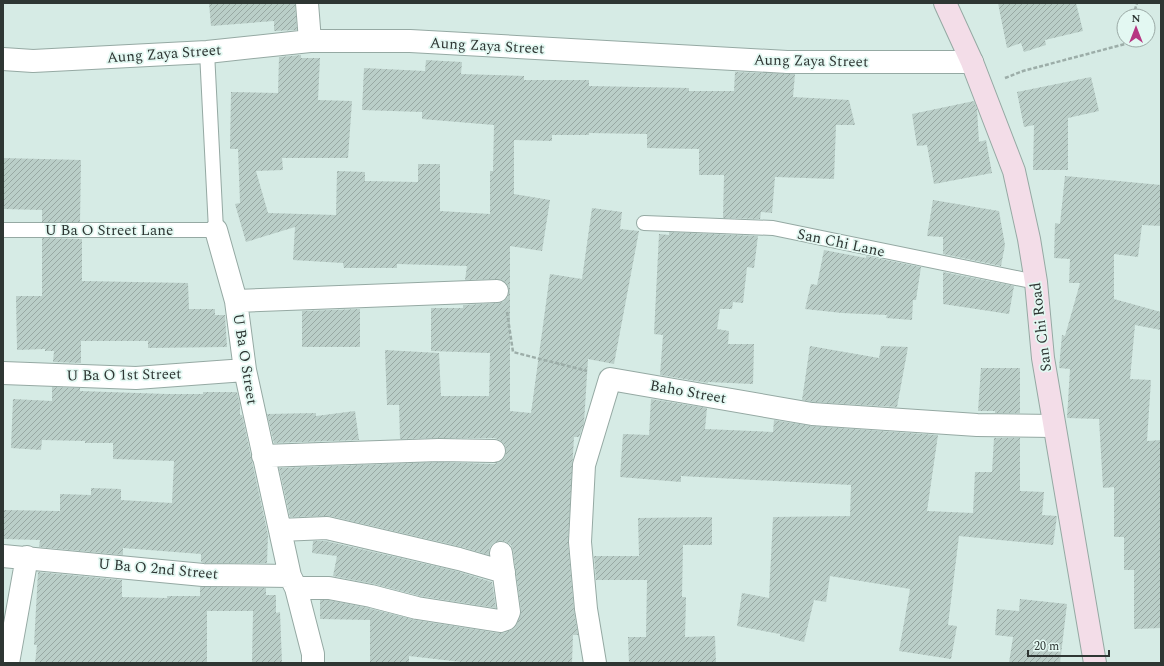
<svg xmlns="http://www.w3.org/2000/svg" width="1164" height="666" viewBox="0 0 1164 666" font-family="Spectral,serif">
  <style>
    .building { fill: url(#building-hatch) }
    .lines { fill: none; stroke-linecap: round; stroke-linejoin: round }
    .lane-casing { stroke: #95a9a3; stroke-width: 16 }
    .street-casing { stroke: #95a9a3; stroke-width: 24 }
    .secondary-casing { stroke: #95a9a3; stroke-width: 24 }
    .path { stroke: #9cada8; stroke-width: 2.5; stroke-dasharray: 4 2; stroke-linecap: butt }
    .lane { stroke: #fff; stroke-width: 14 }
    .street { stroke: #fff; stroke-width: 22 }
    .secondary { stroke: #f3dde8; stroke-width: 22 }
    .labels { text-anchor: middle; dominant-baseline: central; stroke-width: 3.5; stroke-linejoin: round; paint-order: stroke }
    .street-label { font-size: 15px; fill: #2e3633; stroke: #e3f8f2 }
  </style>
  <defs>
    <pattern id="building-hatch" width="6" height="6" patternUnits="userSpaceOnUse"><rect width="6" height="6" fill="#bacec8"/><path d="M-1 1l2-2M0 6l6-6M5 7l2-2" fill="none" stroke="#98a8a3"/></pattern>
  </defs>
  <rect width="100%" height="100%" fill="#d6ebe5"/>
  <path class="building" d="M209,3h86l2,27 -23,1v-10l-63,5z
    M998,3h78l7,28 -38,9 1,5 -22,7 -3,-9 -14,5z
    M301,55v3h19l-2,42 34,1 -4,57h-66l1,12 -27,1 12,42 68,2 1,-44 28,1v9l53,1v-18h22v47l50,3v-43h3l1,-46 -72,-6v-7l-60,-2 2,-42 61,3 1,-11 36,2 -1,12 63,2v4h65v6l100,2v3h45l1,-19 60,2 -2,23 56,3 6,25h-19l-2,54 -59,-2 -3,36 -11,-1 -1,7 -37,-1 1,-43h-25v-26l-52,-1v-14l-58,-1v2h-37v6l-38,-1v54l36,6 -8,51 -32,-5v165l21,2 19,-139 32,5 10,-71 30,4 -2,17 19,2 -25,133 -26,-5 -4,64 -5,14h-5l-6,106 6,67 4,25h-5l-1,28h-102l-61,-7v7h-39v-43l-50,-1v-19h8l40,8 47,12 83,13h6l11,-5 5,-11 1,-7 -8,-59 -2,-6 -6,-4h-6l-6,2 -4,6v6l-27,-8 -132,-31 -40,1 -11,-49 160,-6 55,2 6,-2 5,-5 1,-5 -1,-7 -5,-5 -6,-2h-55l-39,1 -1,-34h-12l-2,-55 54,3 2,43h48l1,-43 -59,-2v-43h32v-3l34,-2 6,-1 5,-5 1,-6 -1,-6 -5,-5 -6,-1 -32,1 2,-14 -70,-2v4h-53l-1,-5 -50,-3 2,-33 -49,15 -11,-38 5,-1 -2,-54h-8l1,-57 47,1 1,-36z
    M1091,77l8,34 -31,7v52h-35l1,-45 -10,2 -7,-35z
    M974,101l3,8 2,33 7,-2 6,33 -58,11 -7,-39 -10,1 -5,-32z
    M3,158l78,2 -1,62h-38v-12l-39,-1z
    M1065,176l96,9v41l-19,-1 -4,32 -24,-3v45l47,13v18l-26,-5 -5,54 21,1 -4,61 14,-1v188l-27,1v-59h-10v-33h-10v-50l-11,1 -4,-69 -32,-1 3,-49 -11,-1 3,-33 3,1 15,-53h-11l1,-24 -16,-1 1,-35 5,1z
    M933,200l66,11 6,34 -4,21 -58,-12v-17l-16,-1z
    M669,232l89,4 -4,32 -7,-1 -4,36 -10,-1 -1,7h-12l-3,20 12,2 -1,13h26l-1,40 -45,-2v1l-48,-8 3,-40 -9,-1 5,-100 10,1z
    M42,238l40,1v42l106,2 1,26h26v6h10l2,32 -79,1v-7h-67v22l-28,-1 1,-11h-9v-2l-28,1 -1,-54h26z
    M824,250l42,8v-2l55,11 -5,33h-3l-1,20 -26,-2 1,-3 -45,-2 -37,-4 6,-25 6,1z
    M943,272l71,14 -5,28 -66,-10z
    M360,309v38h-58v-36z
    M810,346l69,12 2,-12 27,1 -11,60 -84,-5 -11,-2z
    M981,368h39v45h-25v-2h-17z
    M52,387l28,1v3l87,3h36v-2h34l3,13v10h2l26,120 -1,28h-63l-3,-1v-8l-78,-6v7l-84,-8 1,-7 -37,-1v-29l57,1v-17l31,1v-7l30,1v11l51,3 2,-42 -61,-2v-16h-28v-2l-43,-1 -1,10 -30,-2 2,-49 39,2z
    M651,399l56,9 -2,21 68,3 1,-12 37,6 127,9 -11,76 46,2 2,-41h17l2,-34h26v53l24,1 -2,23 15,1 -4,29 -94,-9 -11,89 9,1 -6,33 -52,-8 11,-62 -80,-13 -4,26 -12,-2 -10,42 -24,-6v-2l-43,-8 5,-33 27,5 4,-81 77,-1 1,-31 -170,-9v6l-61,-5 3,-43 26,1z
    M355,411l4,29 -85,3 -7,-29 49,-1v3z
    M712,517v28h-29l-1,52h4l-1,40 30,-1 1,27h-87l-1,-26h18l1,-57h-51l-2,-24h45l-1,-38z
    M313,541h13l130,30 36,11 4,26 -76,-12 -46,-12 -41,-8 4,-20 -25,-3z
    M38,572l84,8v17l45,1v-2h33v-9l66,1v7h10v18l4,-1 2,51h-30l1,-52h-46v52h-172l2,-18h-3z
    M1020,599l47,5 -7,59h-51l4,-26 -18,-2 2,-26 22,2z"/>
  <g class="lines">
    <g class="lane-casing">
      <path id="lane" d="M644,223l129,5 263,54
        M3,230h213l-9,-178"/>
    </g>
    <g class="street-casing">
      <path id="street" d="M307,3l3,38
        M3,59l30,2 174,-9 103,-11h100l377,21h185
        M216,230l20,71 9,69 45,206 6,12 17,66v9
        M236,301l261,-10
        M3,373l133,5 109,-8
        M263,456l176,-6 55,1
        M280,530l47,-2 132,31 45,13
        M3,556l200,19 87,1
        M296,588h33l42,8 46,12 83,13 6,-2 3,-7 -8,-59
        M8,663l19,-106
        M595,663l-9,-54 -6,-67 4,-77 26,-86 202,35 165,11 77,1"/>
    </g>
    <g class="secondary-casing">
      <path id="secondary" d="M945,3l27,59 42,109 15,68 7,43 7,76 52,305"/>
    </g>
    <path class="path" d="M1133,16l4,-13
      M1005,78l18,-7 102,-27 1,-4
      M507,312l6,40 74,19"/>
    <use href="#lane" class="lane"/>
    <use href="#street" class="street"/>
    <use href="#secondary" class="secondary"/>
  </g>
  <g class="labels">
    <g class="street-label">
      <text transform="translate(487 46) rotate(3)">Aung Zaya Street</text>
      <text transform="translate(164 54) rotate(-4)">Aung Zaya Street</text>
      <text transform="translate(811 61) rotate(1)">Aung Zaya Street</text>
      <text x="109" y="230">U Ba O Street Lane</text>
      <text transform="translate(841 243) rotate(12)">San Chi Lane</text>
      <text transform="translate(1041 327) rotate(-97)">San Chi Road</text>
      <text transform="translate(245 359) rotate(81)">U Ba O Street</text>
      <text transform="translate(124 375) rotate(-1)">U Ba O 1st Street</text>
      <text transform="translate(688 392) rotate(10)">Baho Street</text>
      <text transform="translate(158 569) rotate(5)">U Ba O 2nd Street</text>
    </g>
  </g>
  <rect width="1164" height="666" fill="none" stroke="#2e3633" stroke-width="8"/>
  <g transform="translate(1136 28)"><circle r="19" fill="#e3f8f2" stroke="#9baaa6"/>
  <path d="M0-3L7 15L0 10L-7 15Z" fill="#b63682"/>
  <text y="-6" font-size="11" font-weight="bold" text-anchor="middle" fill="#2e3633">N</text>
  </g>
  <path d="M1028 650v6h81v-6" fill="none" stroke="#2e3633" stroke-width="2"/>
  <text x="1034" y="650" font-size="12" fill="#2e3633" stroke="#e3f8f2" stroke-width="3" paint-order="stroke">20 m</text>
</svg>
